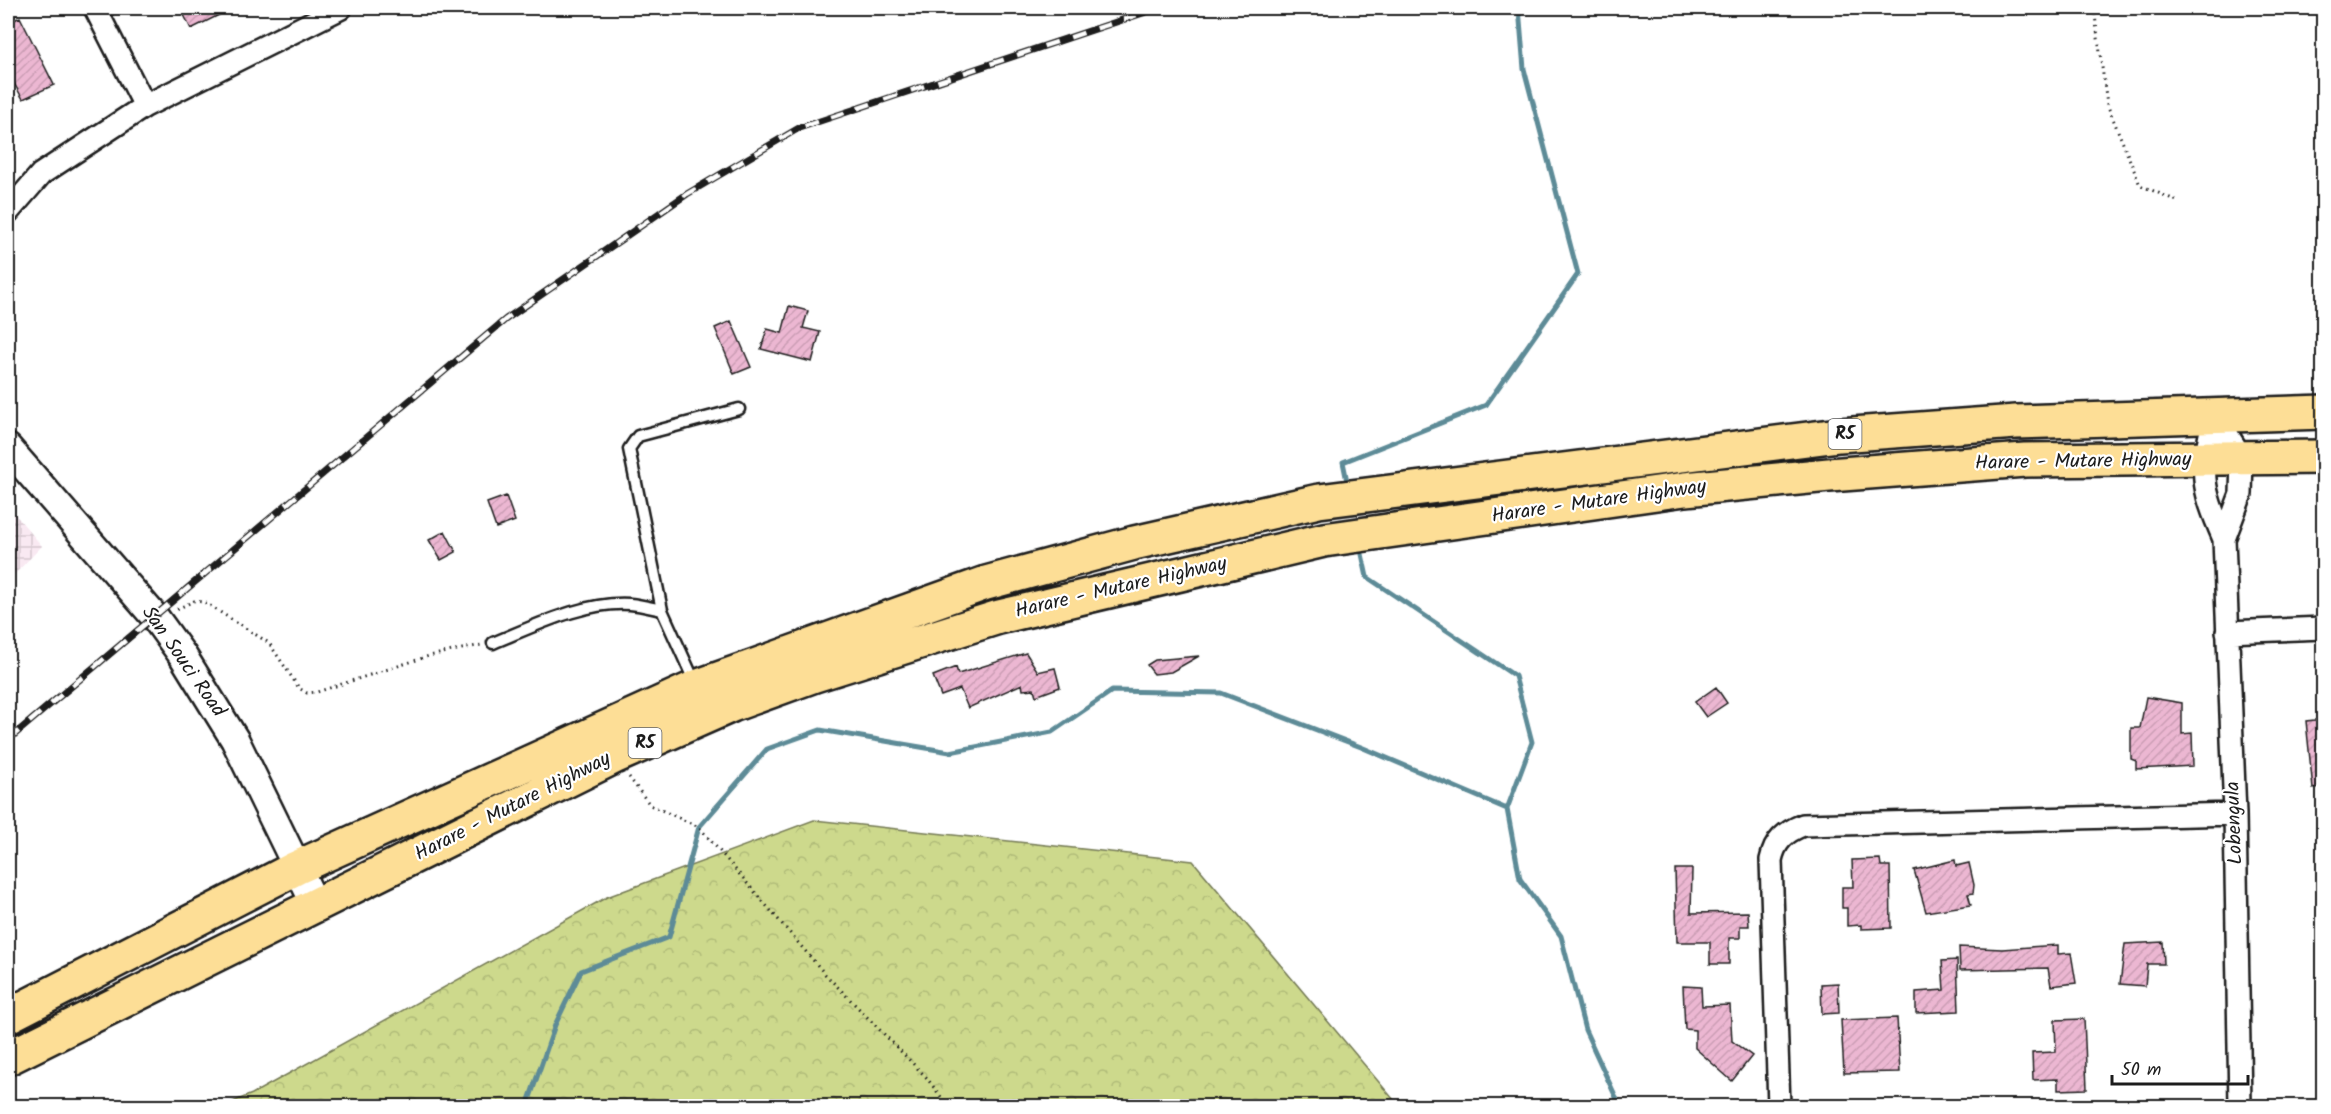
<svg xmlns="http://www.w3.org/2000/svg" width="2331" height="1114" viewBox="0 0 2331 1114" font-family="Kalam,sans-serif">
  <style>
    .industrial { fill: url(#industrial-grid) }
    .forest { fill: url(#forest-crowns); stroke: #747a54; stroke-width: 1.5 }
    .lines { fill: none; stroke-linecap: round; stroke-linejoin: round }
    .stream { stroke: #5d8b97; stroke-width: 5 }
    .building { fill: url(#building-hatch); stroke: #1c1c1c; stroke-width: 1.5 }
    .service-casing { stroke: #1c1c1c; stroke-width: 15 }
    .minor-casing { stroke: #1c1c1c; stroke-width: 26 }
    .tertiary-casing { stroke: #1c1c1c; stroke-width: 32 }
    .trunk-casing { stroke: #1c1c1c; stroke-width: 38 }
    .path { stroke: #1c1c1c; stroke-width: 3; stroke-dasharray: 1.5 4.5; stroke-linecap: butt }
    .service { stroke: #fff; stroke-width: 10 }
    .minor { stroke: #fff; stroke-width: 21 }
    .tertiary { stroke: #fff; stroke-width: 27 }
    .trunk { stroke: #fdde96; stroke-width: 33 }
    .rail-casing { stroke: #1c1c1c; stroke-width: 7 }
    .rail { stroke: #fff; stroke-width: 4.5; stroke-dasharray: 14; stroke-linecap: butt }
    .labels { text-anchor: middle; dominant-baseline: central; stroke-width: 4.5; stroke-linejoin: round; paint-order: stroke }
    .shield { fill: #fff; stroke: #606060; stroke-width: 1.5 }
    .shield-label { font-size: 18px; font-weight: bold; fill: #1c1c1c }
    .street-label { font-size: 20px; fill: #1c1c1c; stroke: #fff }
  </style>
  <defs>
    <pattern id="industrial-grid" width="8" height="8" patternUnits="userSpaceOnUse" patternTransform="scale(1.5)"><rect width="8" height="8" fill="#f9e9f2"/><path d="M0 4h8M4 0v8" fill="none" stroke="#d5c7cf"/></pattern>
    <pattern id="forest-crowns" width="20" height="18" patternUnits="userSpaceOnUse" patternTransform="scale(1.5)"><rect width="20" height="18" fill="#cdd98c"/><path d="M2 6a3 3 0 1 1 6 0M12 15a3 3 0 1 1 6 0" fill="none" stroke="#afba78"/></pattern>
    <pattern id="building-hatch" width="6" height="6" patternUnits="userSpaceOnUse" patternTransform="scale(1.5)"><rect width="6" height="6" fill="#ecb7d2"/><path d="M-1 1l2-2M0 6l6-6M5 7l2-2" fill="none" stroke="#ca9db4"/></pattern>
  </defs>
  <rect width="100%" height="100%" fill="#fff"/>
  <filter id="ink" filterUnits="userSpaceOnUse"><feTurbulence type="fractalNoise" baseFrequency=".0167" numOctaves="2"/><feDisplacementMap in="SourceGraphic" scale="12" xChannelSelector="R" yChannelSelector="G"/><feConvolveMatrix kernelMatrix="1 2 1 2 8 2 1 2 1" color-interpolation-filters="sRGB"/></filter>
  <g filter="url(#ink)">
    <path class="industrial" d="M8,506l34,40 -34,35z"/>
    <path class="forest" d="M814,820l379,41 206,245h-1176l29,-12 355,-197z"/>
    <g class="lines">
      <path class="stream" d="M1348,486l-5,-24 143,-57 92,-131 -54,-205 -5,-61
        M1360,545l7,32 148,99 17,66 -25,67 13,70 41,57 24,94 35,76
        M527,1106l28,-81 26,-54 88,-34 30,-110 68,-78 53,-19 130,22 102,-20 60,-41 109,2 140,54 146,62"/>
    </g>
    <path class="building" d="M189,8h44l-42,21 -7,-14 7,-3z
      M20,17l34,68 -31,14 -15,-26v-50z
      M789,306l19,5 -5,17 17,4 -8,30 -51,-13 6,-20 15,4z
      M731,321l20,46 -17,7 -19,-46z
      M506,496l9,25 -19,7 -9,-25z
      M445,531l11,21 -15,8 -12,-20z
      M1026,653l12,19 17,-4 5,19 -24,9 -2,-7 -11,1 -1,-6 -54,24 -8,-19 -19,7 -8,-20 23,-9 2,7z
      M1199,656l-28,16 -17,2 -7,-9 8,-5z
      M1716,687l11,16 -21,14 -11,-15z
      M2146,697l36,6v31l10,-1 1,33 -57,3v-8l-5,-2v-31h9z
      M2324,719v69l-11,1 -7,-68z
      M1880,859l1,7h9l1,62 -30,1v-4l-14,1v-18h-5v-21h11l-1,-27z
      M1955,860l1,6 13,-3 5,22 -1,8 -5,1 3,11 -45,7 -12,-42z
      M1675,869h17l-1,44 57,-1 1,14h-9v12h-11v26h-19v-22h-33z
      M2163,942l1,22h-17l-2,22 -25,-2 5,-40z
      M2058,945v9l13,-1 5,30 -25,3 -3,-18 -88,2 -1,-23 43,2z
      M1957,960l2,51 -43,2v-21l28,-2 -2,-29z
      M1838,983l1,30 -17,1 -1,-30z
      M1683,986l18,1 1,19 28,-1 2,36 20,15 -20,25 -37,-33v-18l-10,-1z
      M1897,1018l3,54 -56,1 -3,-53z
      M2084,1019l3,70 -29,1v-11l-25,1 -1,-27 24,-1 -1,-32z"/>
    <g class="lines">
      <g class="service-casing">
        <path id="service" d="M662,610l-33,-161 9,-13 101,-27
          M493,643c42,-17 91,-42 137,-39 11,1 22,4 32,6l34,75"/>
      </g>
      <g class="minor-casing">
        <path id="minor" d="M95,8l50,98
          M8,212l33,-38 104,-68 196,-98
          M2215,415l27,43 -1,36 -17,45 11,275 5,292
          M2215,415c-15,58 -15,69 9,124
          M2227,632l97,-4
          M1779,1106l-8,-246c4,-19 14,-28 32,-35l432,-11"/>
      </g>
      <g class="tertiary-casing">
        <path id="tertiary" d="M8,448l146,168 29,40 52,84 81,166"/>
      </g>
      <g class="trunk-casing">
        <path id="trunk" d="M8,1016l288,-148 400,-181 290,-104 148,-40 185,-42 520,-66 177,-13 308,-10
          M8,1058l606,-301 118,-52 83,-30 184,-58 325,-77 361,-51 144,-14 196,-15 299,-3"/>
      </g>
      <path class="path" d="M2094,8l13,96 33,81 37,16
        M177,609l17,-8 10,1 65,41 30,45 8,5 10,-1 112,-36 52,-11
        M629,777l21,28 49,22 126,147 101,103 22,29"/>
      <use href="#service" class="service"/>
      <use href="#minor" class="minor"/>
      <use href="#tertiary" class="tertiary"/>
      <use href="#trunk" class="trunk"/>
      <g class="rail-casing">
        <path id="rail" d="M8,740l498,-421 181,-125 112,-66 359,-120"/>
      </g>
      <use href="#rail" class="rail"/>
    </g>
  </g>
  <g class="labels">
    <g class="shield">
      <rect x="1828.5" y="419" width="33" height="30" rx="4.5"/>
      <rect x="628.5" y="728" width="33" height="30" rx="4.5"/>
    </g>
    <g class="shield-label">
      <text x="1845" y="434">R5</text>
      <text x="645" y="743">R5</text>
    </g>
    <g class="street-label">
      <text transform="translate(2083 462) rotate(-1)">Harare - Mutare Highway</text>
      <text transform="translate(1599 502) rotate(-8)">Harare - Mutare Highway</text>
      <text transform="translate(1121 588) rotate(-13)">Harare - Mutare Highway</text>
      <text transform="translate(183 662) rotate(55)">San Souci Road</text>
      <text transform="translate(513 807) rotate(-27)">Harare - Mutare Highway</text>
      <text transform="translate(2235 823) rotate(-92)">Lobengula</text>
    </g>
  </g>
  <rect width="2331" height="1114" fill="none" stroke="#fff" stroke-width="30"/>
  <rect x="15" y="15" width="2301" height="1084" fill="none" stroke="#1c1c1c" stroke-width="2" filter="url(#ink)"/>
  <path d="M2112 1075v9h136v-9" fill="none" stroke="#1c1c1c" stroke-width="3"/>
  <text x="2121" y="1075" font-size="18" fill="#1c1c1c" stroke="#ffffff" stroke-width="4.5" paint-order="stroke">50 m</text>
</svg>
